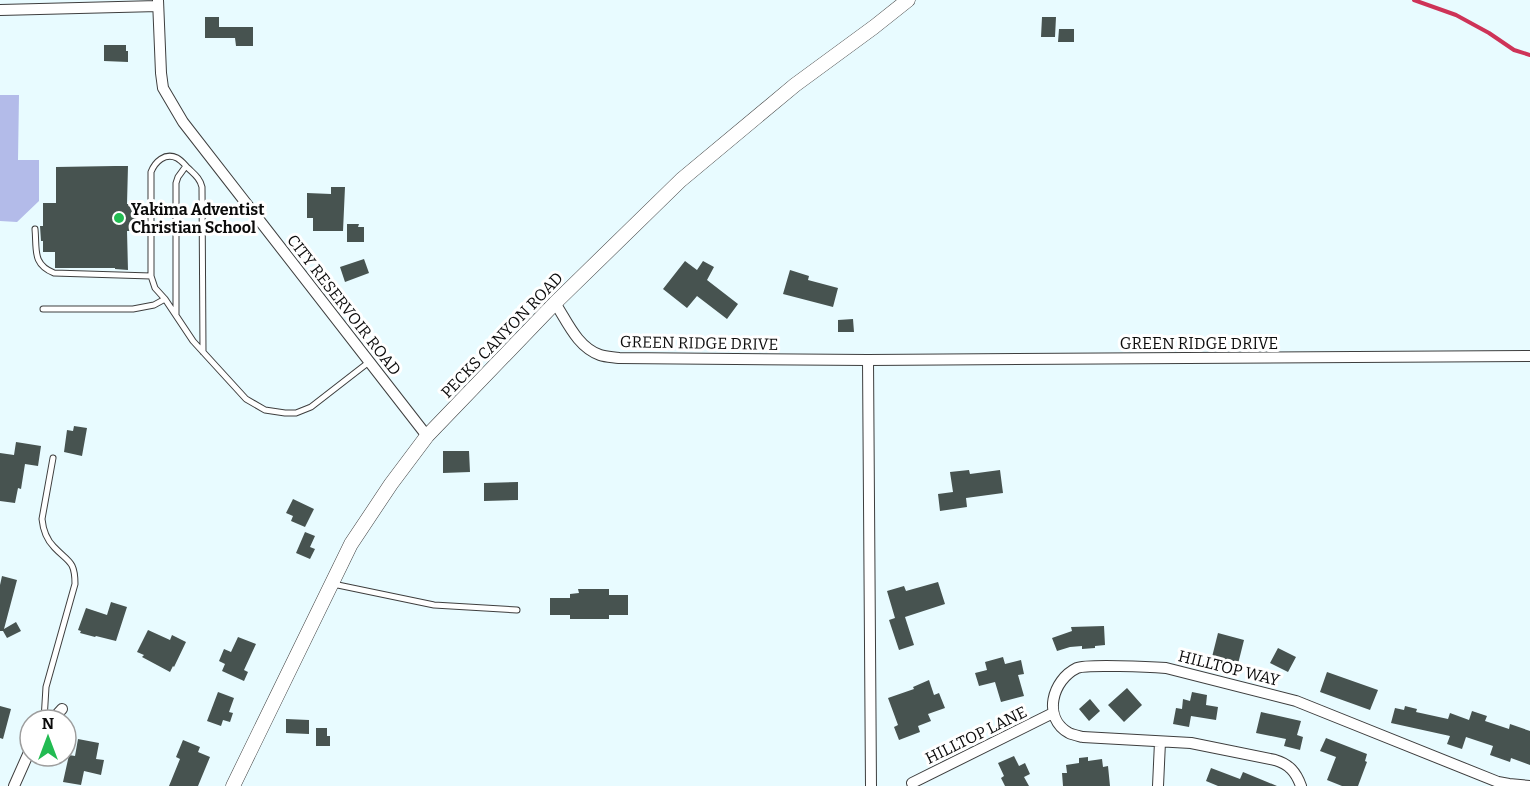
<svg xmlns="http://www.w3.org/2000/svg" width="1530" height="786" viewBox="0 0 1530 786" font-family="Bitter,serif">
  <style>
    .green { fill: #b3bbe9 }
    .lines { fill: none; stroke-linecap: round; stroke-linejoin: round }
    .stream { stroke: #ce3358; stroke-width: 4 }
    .building { fill: #475350 }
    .service-casing { stroke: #3e3e3e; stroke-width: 7 }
    .minor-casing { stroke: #3e3e3e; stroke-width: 12 }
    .tertiary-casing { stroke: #3e3e3e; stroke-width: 15 }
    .service { stroke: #fff; stroke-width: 5 }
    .minor { stroke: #fff; stroke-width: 10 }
    .tertiary { stroke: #fff; stroke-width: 14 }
    .poi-dot { fill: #22bb52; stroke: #fff; stroke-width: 2 }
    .labels { text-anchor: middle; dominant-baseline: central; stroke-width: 6; stroke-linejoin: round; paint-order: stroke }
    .poi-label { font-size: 16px; font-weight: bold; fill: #0b0b0b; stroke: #fff; text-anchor: start }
    .street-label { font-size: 16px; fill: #0b0b0b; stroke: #fff }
  </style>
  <rect width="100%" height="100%" fill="#e8fbff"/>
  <path class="green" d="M0,95h19l-1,65h21v41l-22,21 -17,-1z"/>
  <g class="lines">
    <path class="stream" d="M1414,0l42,15 33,18 25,17 16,5"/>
  </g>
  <path class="building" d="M205,17h14v10h34v19h-17l-1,-8h-30z
    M1042,17h14l-1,20h-14z
    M1059,29h15v13h-16z
    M104,45h22v6h2v11l-24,-1z
    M115,166h13l-1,38h10v27h-10l1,39 -13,-1v-1h-60v-16h-12v-11h-2l-1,-15h3v-23h13v-36z
    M331,187h14l-2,44h-30v-13h-6v-25l24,1z
    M347,224h12l-1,3h6v15h-17z
    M364,259l5,14 -24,9 -5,-15z
    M685,261l12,9 6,-9 11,6 -7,13 31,24 -11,15 -30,-23 -10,12 -24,-19z
    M790,270l19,6 -1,4 30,8 -5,19 -50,-13z
    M853,319l1,13h-16v-12z
    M74,426l13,2 -5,28 -18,-4 3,-22 6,1z
    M16,442l25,4 -3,20 -13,-2 -4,25 -3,-1 -3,15 -15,-2v-48l14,2z
    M443,451h26l1,21 -27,1z
    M969,470l1,4 30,-4 3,23 -37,5 1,9 -27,4 -2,-17 15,-2 -3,-20z
    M518,482v18l-34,1v-18z
    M293,499l21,10 -9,18 -14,-6 2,-5 -7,-3z
    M305,532l10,4 -5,11 5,2 -5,10 -14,-6z
    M2,576l15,4 -13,49 12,-7 5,9 -14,7 -4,-7h-3v-46z
    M938,582l7,22 -40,13 9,28 -15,5 -10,-30 6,-2 -8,-27 17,-5 2,5z
    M578,589h31v6h19v20h-19v4h-39v-4h-20v-17h20v-4l9,-1z
    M111,602l16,5 -11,34 -20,-5 -1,1 -15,-4 1,-2 -3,-1 8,-22 21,7z
    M1104,626l1,19 -10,1v2l-13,1v-3l-12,1 -13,4 -5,-13 20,-7 -1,-4z
    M148,630l22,10 2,-5 14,7 -12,25 -1,-1 -3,6 -28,-15 2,-2 -7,-3z
    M1218,633l26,7 -6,24 -26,-7z
    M238,637l18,7 -12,26 4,2 -4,9 -22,-10 3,-7 -6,-3 5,-12 7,3z
    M1278,648l18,9 -8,15 -18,-9z
    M1003,657l2,7 16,-4 3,14 -6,1 6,21 -23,6 -6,-20 -16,4 -4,-13 12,-3 -2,-8z
    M1327,672l51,18 -8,20 -50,-18z
    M929,680l5,15 5,-2 6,15 -17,6 3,7 -13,5 2,6 -21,8 -5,-13 4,-2 -10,-27 26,-9 -1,-2z
    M1127,688l15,17 -18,17 -16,-17z
    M218,692l16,6 -5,14 4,1 -3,9 -7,-2 -2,6 -14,-5z
    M1192,692l15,3 -1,10 12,2 -2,13 -25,-4 -2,11 -16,-3 3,-16 6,1 1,-10 7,2z
    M1090,699l10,12 -11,10 -10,-12z
    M0,706l11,3 -8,30 -3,-1z
    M1405,706l12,3 -1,3 32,7 2,-6 19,7 3,-9 15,5 -2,5 24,8 1,-5 20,7v34l-19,-7 -1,4 -20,-7 3,-9 -27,-9 -4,12 -15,-5 3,-8 -59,-13 4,-15 9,2z
    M1261,712l40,9 -4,14 6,2 -3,13 -16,-4 2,-7 -30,-6z
    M286,719l23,1v14l-23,-1z
    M316,728h11v8h3v10h-14z
    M1326,738l41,16 -2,7 2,1 -9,24h-16l-15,-6 9,-23 -16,-6z
    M78,739l21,4 -3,16 8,1 -3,15 -17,-4 -3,14 -18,-3 6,-27 6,1z
    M183,740l17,7 -2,5 12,5 -12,29h-29l11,-27 -4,-2z
    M1014,756l5,10 6,-3 5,11 -6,3 5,9h-24l-4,-8 3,-2 -6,-13z
    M1088,757v4l14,-2 1,8 5,-1 2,20h-47l-1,-13h5l-1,-8 13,-2v-5z
    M1211,768l29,11 3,-7 34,14h-59l-12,-5z"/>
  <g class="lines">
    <g class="service-casing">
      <path id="service" d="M35,229c2,21 -3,35 19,44l97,3
        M165,299l-10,-11 -4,-12v-104c4,-10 14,-20 26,-14 4,2 8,7 11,10 6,6 12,10 14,19l1,165
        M43,309h90l21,-4 11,-6 28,42 53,58 19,11 20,3h11l15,-6 58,-45
        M176,314v-131l2,-6 8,-11
        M333,584l101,21 83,5
        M44,720l2,-33 29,-103c0,-24 -7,-22 -21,-37 -8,-8 -11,-18 -12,-28l11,-61"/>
    </g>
    <g class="minor-casing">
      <path id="minor" d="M158,0l3,73 2,15 20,34 244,314
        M0,10l158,-4
        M555,303c12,18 22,44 45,52 6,2 13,2 19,3l249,2 662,-4
        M868,360l3,426
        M52,720l10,-11
        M912,783l141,-70
        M14,786l16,-36
        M1158,786l2,-44
        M1301,786c-5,-14 -12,-22 -26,-26l-84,-17 -108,-6c-4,-1 -10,-2 -14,-4 -27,-15 -17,-53 8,-65 9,-4 75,-1 89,0l130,33 202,81 11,2 21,2"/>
    </g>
    <g class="tertiary-casing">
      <path id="tertiary" d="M233,786l118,-242 40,-60 36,-48 128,-133 126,-123 114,-95 79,-58 34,-27"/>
    </g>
    <use href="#service" class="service"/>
    <use href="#minor" class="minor"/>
    <use href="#tertiary" class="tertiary"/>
  </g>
  <circle class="poi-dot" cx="119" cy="218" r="6"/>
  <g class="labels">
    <g class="poi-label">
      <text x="131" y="209">Yakima Adventist<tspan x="131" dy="18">Christian School</tspan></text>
    </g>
    <g class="street-label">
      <text transform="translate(344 305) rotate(52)">CITY RESERVOIR ROAD</text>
      <text transform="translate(502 335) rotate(-46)">PECKS CANYON ROAD</text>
      <text transform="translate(699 343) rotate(1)">GREEN RIDGE DRIVE</text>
      <text x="1199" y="343">GREEN RIDGE DRIVE</text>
      <text transform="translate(1229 668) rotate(14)">HILLTOP WAY</text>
      <text transform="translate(976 735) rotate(-26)">HILLTOP LANE</text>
    </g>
  </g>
  <g transform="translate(48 738)"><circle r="28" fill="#ffffff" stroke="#9d9d9d" stroke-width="1.5"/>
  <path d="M0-4.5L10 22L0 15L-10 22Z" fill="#22bb52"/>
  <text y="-9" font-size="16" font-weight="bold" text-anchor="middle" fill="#0b0b0b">N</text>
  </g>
</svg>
